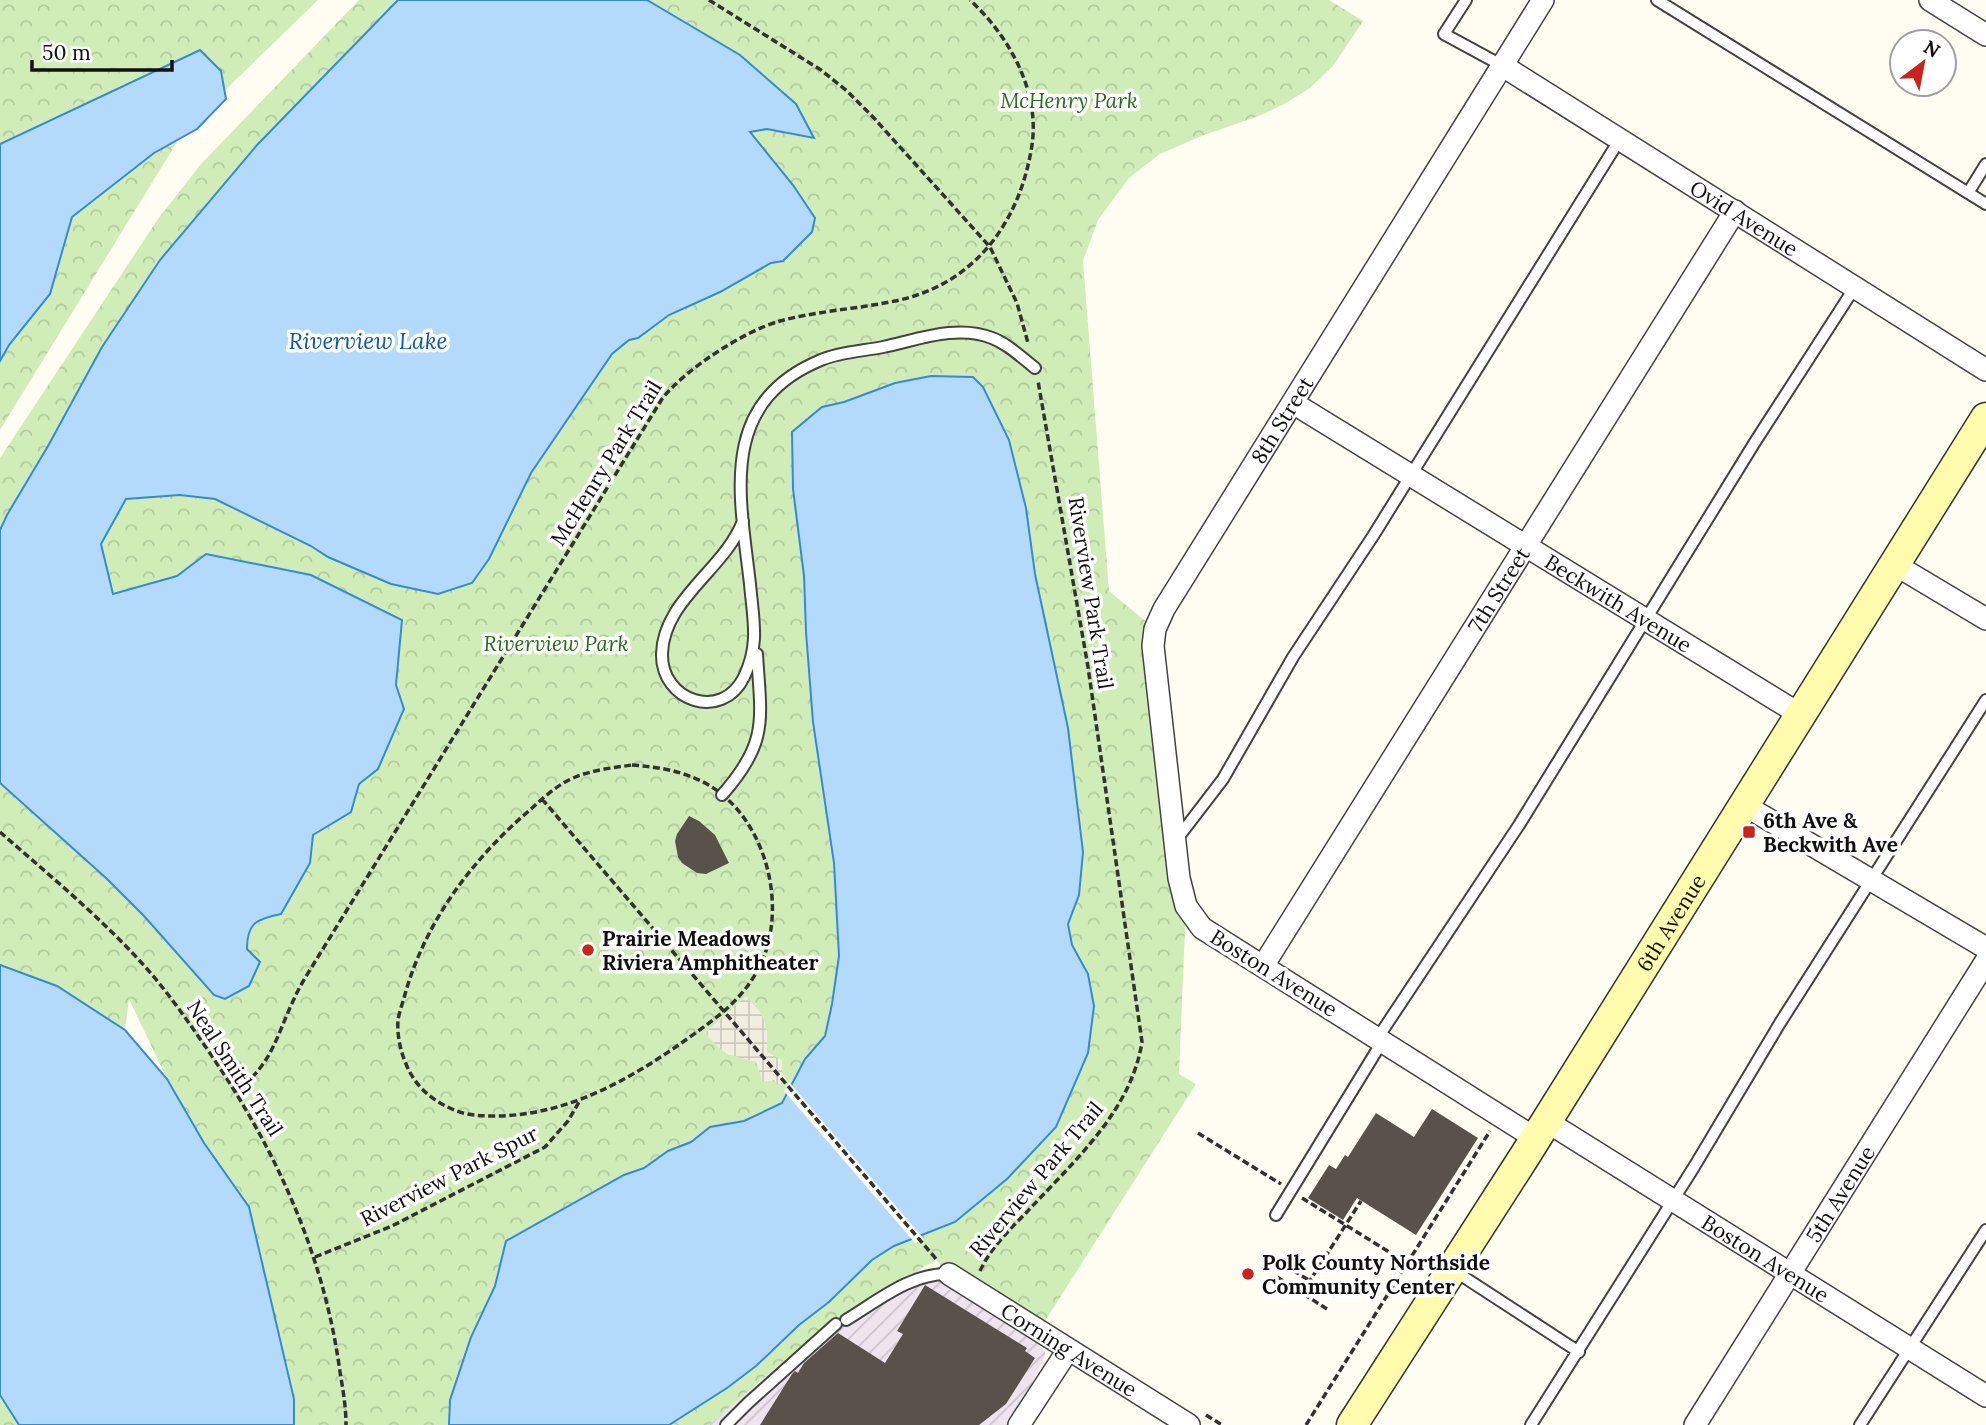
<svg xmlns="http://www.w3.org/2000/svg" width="1986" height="1425" viewBox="0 0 1986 1425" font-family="Lora,serif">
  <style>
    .industrial { fill: url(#industrial-furrows) }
    .park { fill: url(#park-crowns) }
    .plaza { fill: url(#plaza-grid) }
    .water { fill: #b3dafa; stroke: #358ad6; stroke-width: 2 }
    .pier { fill: #fffdf2 }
    .building { fill: #59524b }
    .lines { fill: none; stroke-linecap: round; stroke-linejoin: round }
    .service-casing { stroke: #434343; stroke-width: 14 }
    .minor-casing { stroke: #434343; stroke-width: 24 }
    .secondary-casing { stroke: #323232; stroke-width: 33 }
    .path { stroke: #323232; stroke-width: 3.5; stroke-dasharray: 7 3.5; stroke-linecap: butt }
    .service { stroke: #fff; stroke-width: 10 }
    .minor { stroke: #fff; stroke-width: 21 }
    .secondary { stroke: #fffcad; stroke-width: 30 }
    .poi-dot { fill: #ca221d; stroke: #fff; stroke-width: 2.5 }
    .labels { text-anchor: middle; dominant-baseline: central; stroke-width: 7; stroke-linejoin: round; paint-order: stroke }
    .park-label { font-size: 21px; font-style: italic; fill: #256d1a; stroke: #fff }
    .street-label { font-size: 21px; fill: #101010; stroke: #fff }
    .poi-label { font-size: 21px; font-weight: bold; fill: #101010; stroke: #fff; text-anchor: start }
    .water-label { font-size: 23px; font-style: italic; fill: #0f5bab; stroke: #fff }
  </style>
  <defs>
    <pattern id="industrial-furrows" width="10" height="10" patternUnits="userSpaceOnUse" patternTransform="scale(1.75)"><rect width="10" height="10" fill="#eee4ee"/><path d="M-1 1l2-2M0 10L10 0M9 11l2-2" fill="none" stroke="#cbc3cb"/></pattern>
    <pattern id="park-crowns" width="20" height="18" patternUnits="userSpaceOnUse" patternTransform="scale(1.75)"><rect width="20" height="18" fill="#d0edb8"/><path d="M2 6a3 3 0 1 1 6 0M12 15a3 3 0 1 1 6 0" fill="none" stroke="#b2ca9d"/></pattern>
    <pattern id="plaza-grid" width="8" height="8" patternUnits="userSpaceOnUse" patternTransform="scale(1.75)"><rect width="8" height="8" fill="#f1eedf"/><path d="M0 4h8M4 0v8" fill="none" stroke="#cecbbe"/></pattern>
  </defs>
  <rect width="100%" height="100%" fill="#fffdf2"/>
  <path class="industrial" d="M920,1269l116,73 9,9v5l-16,33 -22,36h-298l98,-84 48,-35z"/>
  <path class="park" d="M0,0h318l-133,129 -185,301z
    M359,0h970l34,21 -30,45 -23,22 -24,15 -27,13 -55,19 -44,19 -31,24 -31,42 -15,41 26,330 46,38 31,277 -7,168 17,10 -151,237 -88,-56 -8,9 -13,-14 -81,46 -48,35 -98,84h-415v-26l-29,-123 -61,-133 -37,-64 -38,-80 -4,31 -68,-44 -57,-21v-507l158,-239 43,-55z
    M0,1395l19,30h-19z"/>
  <path class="plaza" d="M746,996l14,16 4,9 3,10v21l15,8v13l4,5 -8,7 -4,-5 -11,2 -7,-20 -29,-8 -8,-6 -14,-15z"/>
  <path class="water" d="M398,0h249l93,55 56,49 18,34 -47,-9 -17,3 43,53 22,33 -3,14 -29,29 -12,2 -51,29 -51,23 -31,23 -9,2 -17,14 -81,119 -42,86 -17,24 -34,11 -47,-10 -63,-27 -17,-11 -96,-47 -35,-4 -54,4 -25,45 12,50 64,-18 29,-22 105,21 91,45 -6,65 8,24 -26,60 -19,15 -8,28 -38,23 -3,28 -29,51c-25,5 -34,9 -34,35l13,13 -11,24 -24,13 -11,-4 -70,-79 -38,-38 -106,-95v-253l7,-15 41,-69 54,-99 58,-87 97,-115z
    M200,50l21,21 5,28 -29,30 -43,24 -82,64 -22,77 -41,51 -9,16v-217z
    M931,376l42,1 10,10 26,53 17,68 9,66 33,154 15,124 -4,43 -11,29 4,21 16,29 6,32 -6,47 -32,74 -49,52 -52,43 -61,24 -22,14 -43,42 -30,23 -43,41 -29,22 -58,37h-220l1,-25 21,-63 24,-51 11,-45 118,-66 20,-7 24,-17 23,-9 19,-15 34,-6 38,-18 23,-44 20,-23 7,-32 7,-48 -5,-93 -21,-141 -7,-90 -2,-56 -11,-87 -1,-57 30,-25 22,-5 51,-19z
    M0,965l57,21 68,44 42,49 37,64 45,64 45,192v26h-275l-19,-30z"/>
  <path class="pier" d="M789,1082l135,157 -9,4 -131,-152z"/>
  <path class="building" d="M689,816l10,5 16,14 14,28 -23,11 -9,-1 -15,-10 -4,-6 -3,-16 2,-7z
    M1432,1109l46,29 -62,97 -59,-37 -14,22 -35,-22 21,-33 7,4 9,-14 3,2 28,-44 38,24z
    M925,1285l102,63 -2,3 10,7 -29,46 -27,21h-219l32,-51 3,-3 3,2 6,-10 34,-30 47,30 18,-29 -6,-3z"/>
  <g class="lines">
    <g class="service-casing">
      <path id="service" d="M1466,0l-22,34 59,32
        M1657,0l329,204
        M1968,193l18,-29
        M743,521c-18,48 -80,79 -81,133 -1,47 60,68 82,23 16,-33 9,-58 6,-93 -10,-88 -33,-181 71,-224 18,-8 42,-9 62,-13 34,-7 74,-23 109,-9 16,6 29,19 43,30
        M722,795c47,-53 39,-75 35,-141
        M1177,839l46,-60 70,-122 80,-121 247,-397
        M1377,1039l142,-214 236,-383 100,-155
        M1276,1215l106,-173
        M1453,1270l126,82
        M846,1320c33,-20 65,-47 103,-46
        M726,1425l22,-22 88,-79
        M1531,1425l163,-258 86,-144 206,-323
        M1860,1425l126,-195"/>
    </g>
    <g class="minor-casing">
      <g id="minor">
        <path d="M1930,0l56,35"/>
        <path id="s1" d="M1503,66l483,304"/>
        <path id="s2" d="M1293,403l508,312"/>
        <path d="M1894,564l92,55"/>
        <path d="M1744,805l242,143"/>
        <path id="s3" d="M1263,966l472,-755"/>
        <path id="s4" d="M1546,1121l440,275"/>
        <path id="s5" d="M1535,1138l-333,-210 -16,-22 -7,-28 -26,-232 2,-17 9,-20 379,-609"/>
        <path id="s6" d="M949,1274l240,151"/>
        <path d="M1019,1425l49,-75"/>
        <path id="s7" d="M1695,1425l291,-464"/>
      </g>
    </g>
    <g class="secondary-casing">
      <g id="secondary">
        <path id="s8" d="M1352,1425l174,-271 460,-736"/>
      </g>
    </g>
    <path class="path" d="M709,0l112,70 26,21 26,26 117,130 27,56 11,40
      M632,765c27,2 51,6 75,19 63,36 85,135 46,194 -17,27 -41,43 -66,61 -56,40 -119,76 -190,77 -12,0 -22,0 -34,-3 -26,-8 -47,-24 -57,-49 -6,-14 -9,-29 -8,-44 1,-7 4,-15 6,-22 20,-75 68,-139 127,-189 12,-11 25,-23 40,-30 19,-9 41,-11 61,-14z
      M542,799l395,461
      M0,832c50,44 104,88 148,138 21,24 39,50 57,76 69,99 119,207 135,326 3,18 6,35 6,53
      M236,1091c36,-26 40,-54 58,-92 7,-16 18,-32 27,-47l341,-553c22,-29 82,-68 118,-78 37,-10 77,-12 115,-20 79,-16 125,-78 137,-156 8,-54 -23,-109 -62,-145
      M1198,1133l83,51
      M1302,1198l105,65
      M315,1257l77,-31 153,-79 23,-26 11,-19
      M1284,1265l51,31
      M980,1271c10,-22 29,-41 46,-58 46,-50 105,-101 116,-171l-54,-375 -50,-286
      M1277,1277l50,32
      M1302,1293l59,-92
      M1206,1415l16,10
      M1306,1425l184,-294"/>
    <use href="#service" class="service"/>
    <use href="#minor" class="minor"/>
    <use href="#secondary" class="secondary"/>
  </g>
  <g class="poi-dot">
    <rect x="1742" y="825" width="14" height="14" rx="3.5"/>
    <circle cx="588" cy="950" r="7"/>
    <circle cx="1248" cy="1274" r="7"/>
  </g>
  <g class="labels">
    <g class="park-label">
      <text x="1069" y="100">McHenry Park</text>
      <text x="556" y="643">Riverview Park</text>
    </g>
    <g class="street-label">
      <text stroke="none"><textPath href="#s1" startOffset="285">Ovid Avenue</textPath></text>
      <text stroke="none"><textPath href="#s5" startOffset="945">8th Street</textPath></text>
      <text transform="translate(606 463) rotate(-58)">McHenry Park Trail</text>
      <text stroke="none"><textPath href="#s3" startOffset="444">7th Street</textPath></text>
      <text transform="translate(1091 593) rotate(81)">Riverview Park Trail</text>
      <text stroke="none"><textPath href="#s2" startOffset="382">Beckwith Avenue</textPath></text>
      <text stroke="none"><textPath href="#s8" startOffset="595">6th Avenue</textPath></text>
      <text transform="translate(1274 973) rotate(32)">Boston Avenue</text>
      <text transform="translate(235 1068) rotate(57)">Neal Smith Trail</text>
      <text transform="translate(449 1176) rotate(-27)">Riverview Park Spur</text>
      <text transform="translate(1036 1179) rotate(-50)">Riverview Park Trail</text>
      <text stroke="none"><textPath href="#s7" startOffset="273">5th Avenue</textPath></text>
      <text stroke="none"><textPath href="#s4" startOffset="259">Boston Avenue</textPath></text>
      <text stroke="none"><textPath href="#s6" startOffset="142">Corning Avenue</textPath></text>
    </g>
    <g class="poi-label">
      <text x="1763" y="820">6th Ave &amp;<tspan x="1763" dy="24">Beckwith Ave</tspan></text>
      <text x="602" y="938">Prairie Meadows<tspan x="602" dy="24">Riviera Amphitheater</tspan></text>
      <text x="1262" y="1262">Polk County Northside<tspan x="1262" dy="24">Community Center</tspan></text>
    </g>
    <g class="water-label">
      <text x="368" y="340">Riverview Lake</text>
    </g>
  </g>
  <g transform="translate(1923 63) rotate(32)"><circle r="33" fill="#ffffff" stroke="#9f9f9f" stroke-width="2"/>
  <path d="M0-5L12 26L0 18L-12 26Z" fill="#ca221d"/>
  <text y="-10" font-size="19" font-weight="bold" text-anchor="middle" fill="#101010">N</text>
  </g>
  <path d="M32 60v10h140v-10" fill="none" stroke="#101010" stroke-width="3.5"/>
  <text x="42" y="60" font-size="21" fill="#101010" stroke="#ffffff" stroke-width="5" paint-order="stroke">50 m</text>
</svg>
